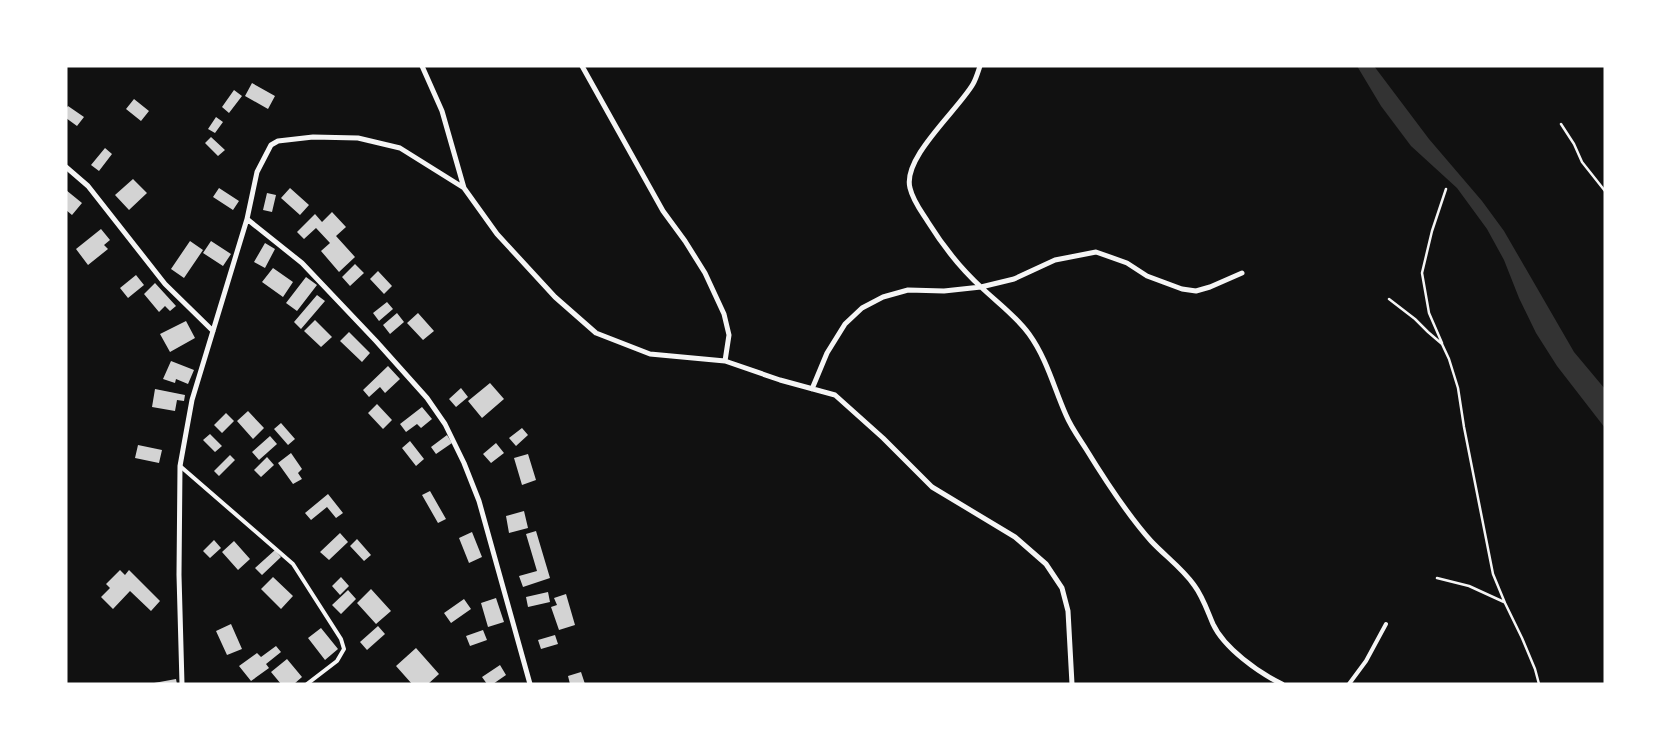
<svg xmlns="http://www.w3.org/2000/svg" width="1671" height="750" viewBox="0 0 1671 750" font-family="'DejaVu Sans',sans-serif">
  <style>
    .water { fill: #333 }
    .building { fill: #d3d3d3 }
    .lines { fill: none; stroke-linecap: round; stroke-linejoin: round }
    .path { stroke: #f5f5f5; stroke-width: 2.5 }
    .service { stroke: #f5f5f5; stroke-width: 4 }
    .minor { stroke: #f5f5f5; stroke-width: 5 }
  </style>
  <rect width="100%" height="100%" fill="#111"/>
  <path class="water" d="M1357,66h17l55,73 53,62 22,30 70,121 31,37v39l-48,-62 -21,-33 -17,-35 -15,-38 -17,-31 -30,-41 -46,-42 -30,-40z"/>
  <path class="building" d="M252,83l23,13 -7,13 -23,-13z
    M234,90l8,6 -13,17 -7,-6z
    M134,99l15,12 -8,10 -15,-12z
    M68,106l16,11 -7,9 -11,-8v-9z
    M216,117l7,5 -8,11 -7,-4z
    M211,137l14,13 -7,6 -13,-13z
    M105,148l7,6 -13,17 -8,-6z
    M133,179l14,14 -18,17 -14,-15z
    M219,188l20,13 -6,9 -20,-13z
    M290,188l19,17 -9,10 -19,-17z
    M66,190l16,13 -10,12 -6,-5z
    M267,193l9,2 -4,17 -9,-2z
    M332,212l14,15 -10,9 19,21 -16,15 -18,-21 9,-8 -14,-15 -12,11 -7,-7 18,-18 7,8z
    M101,229l9,11 -6,5 4,4 -20,16 -12,-16z
    M190,241l13,9 -19,28 -13,-9z
    M211,241l20,13 -8,12 -20,-13z
    M265,243l10,6 -10,19 -11,-6z
    M355,264l9,9 -14,13 -8,-9z
    M273,268l20,14 -10,15 -21,-15z
    M378,271l14,15 -8,8 -14,-15z
    M136,275l8,10 -16,13 -8,-10z
    M306,277l11,8 -20,26 -11,-8z
    M155,283l21,23 -6,5 -5,-5 -6,6 -15,-18z
    M317,295l8,6 -24,28 -7,-7z
    M387,302l6,7 -14,12 -6,-8z
    M397,313l7,9 -14,12 -7,-9z
    M418,313l16,18 -11,9 -16,-17z
    M315,320l17,17 -11,10 -17,-16z
    M186,321l9,17 -25,14 -10,-18z
    M349,332l21,21 -8,9 -22,-21z
    M171,361l23,9 -6,14 -12,-5 -1,4 -12,-4z
    M388,366l12,13 -15,14 -5,-6 -11,10 -6,-7z
    M490,383l14,16 -22,19 -14,-17z
    M461,388l7,9 -12,10 -7,-8z
    M155,389l30,6 -1,6 -7,-1 -2,11 -23,-4z
    M377,404l15,16 -9,9 -15,-16z
    M422,407l10,12 -11,9 -4,-4 -11,8 -6,-8z
    M248,411l16,17 -11,11 -16,-18z
    M226,413l8,8 -12,12 -8,-8z
    M281,423l14,16 -7,6 -14,-16z
    M522,428l6,7 -12,11 -7,-8z
    M210,434l12,12 -7,6 -12,-12z
    M447,435l5,8 -16,11 -5,-7z
    M270,436l7,8 -18,16 -7,-8z
    M410,441l14,18 -8,7 -14,-18z
    M496,443l8,10 -13,10 -8,-9z
    M138,445l24,5 -3,13 -24,-5z
    M291,453l11,16 -4,4 4,6 -9,5 -15,-21z
    M528,454l8,26 -14,5 -8,-27z
    M230,455l5,5 -16,16 -5,-5z
    M267,457l7,8 -13,12 -7,-7z
    M430,491l16,28 -8,4 -16,-28z
    M328,494l15,19 -7,5 -9,-11 -16,13 -6,-7z
    M524,511l4,17 -19,5 -3,-17z
    M536,531l14,47 -27,9 -4,-11 18,-5 -11,-37z
    M472,532l10,25 -13,6 -10,-25z
    M340,533l8,9 -19,18 -9,-8z
    M357,539l14,16 -7,6 -14,-15z
    M214,540l7,8 -11,10 -7,-7z
    M234,541l16,18 -12,11 -16,-18z
    M275,550l6,7 -19,18 -7,-7z
    M120,570l5,5 4,-5 31,31 -9,10 -21,-20 -17,18 -12,-12 9,-9 -4,-4z
    M273,577l20,19 -12,13 -20,-20z
    M341,577l8,9 -9,9 -8,-9z
    M371,589l20,22 -15,13 -19,-21z
    M348,590l8,9 -15,15 -9,-9z
    M548,592l2,10 -22,5 -2,-10z
    M566,594l9,31 -16,5 -8,-23 6,-2 -3,-7z
    M496,598l8,24 -16,5 -7,-24z
    M464,599l7,10 -20,14 -7,-10z
    M231,624l11,25 -15,6 -11,-24z
    M378,626l7,8 -18,16 -7,-8z
    M321,628l17,21 -13,11 -17,-22z
    M483,630l4,10 -17,6 -4,-10z
    M555,635l3,9 -17,5 -3,-9z
    M276,646l5,6 -15,12 3,4 -18,13 -12,-15 18,-13 4,4z
    M416,648l23,26 -11,10h-16l-16,-18z
    M287,659l15,18 -8,7h-13l-10,-12z
    M500,665l6,10 -13,9h-6l-5,-7z
    M581,672l4,12h-15l-2,-8z
    M176,679l1,5h-23v-1z"/>
  <g class="lines">
    <path class="path" d="M1561,124l13,20 8,18 23,29
      M1389,299l26,20 13,13 14,12 7,15 9,29 6,39 29,147 12,29 17,35 13,31 4,15
      M1442,343l-13,-30 -7,-40 10,-42 14,-42
      M1437,578l32,8 35,16"/>
    <path class="service" d="M180,466l113,98 48,75 3,10 -7,12 -30,23
      M1349,684l17,-23 20,-37"/>
    <path class="minor" d="M422,66l20,45 22,77 33,46 58,63 41,36 54,21 75,7 55,19 55,15 48,43 49,49 83,50 31,27 16,24 6,23 4,73
      M582,66l81,145 22,30 20,32 19,41 5,21 -4,26
      M980,66c-2,6 -4,13 -7,18 -15,26 -71,74 -63,104 3,13 11,23 18,34 15,24 33,47 54,66 16,15 34,28 47,46 18,25 25,54 37,81 5,12 13,23 20,34 19,31 40,64 65,92 14,15 31,27 43,44 9,12 13,25 19,39 11,24 46,49 69,60
      M66,167l22,19 77,98 48,47
      M464,188l-64,-40 -42,-10 -45,-1 -35,4 -7,4 -14,27 -10,47 55,44 74,78 51,57 18,26 19,39 15,38 51,183
      M812,389l15,-36 18,-29 17,-16 21,-11 25,-7 36,1 37,-4 33,-8 41,-19 41,-8 31,11 20,13 35,13 14,2 14,-4 32,-14
      M182,684l-3,-109 1,-109 12,-66 55,-181"/>
  </g>
  <rect width="1671" height="750" fill="none" stroke="#ffffff" stroke-width="135"/>
</svg>
